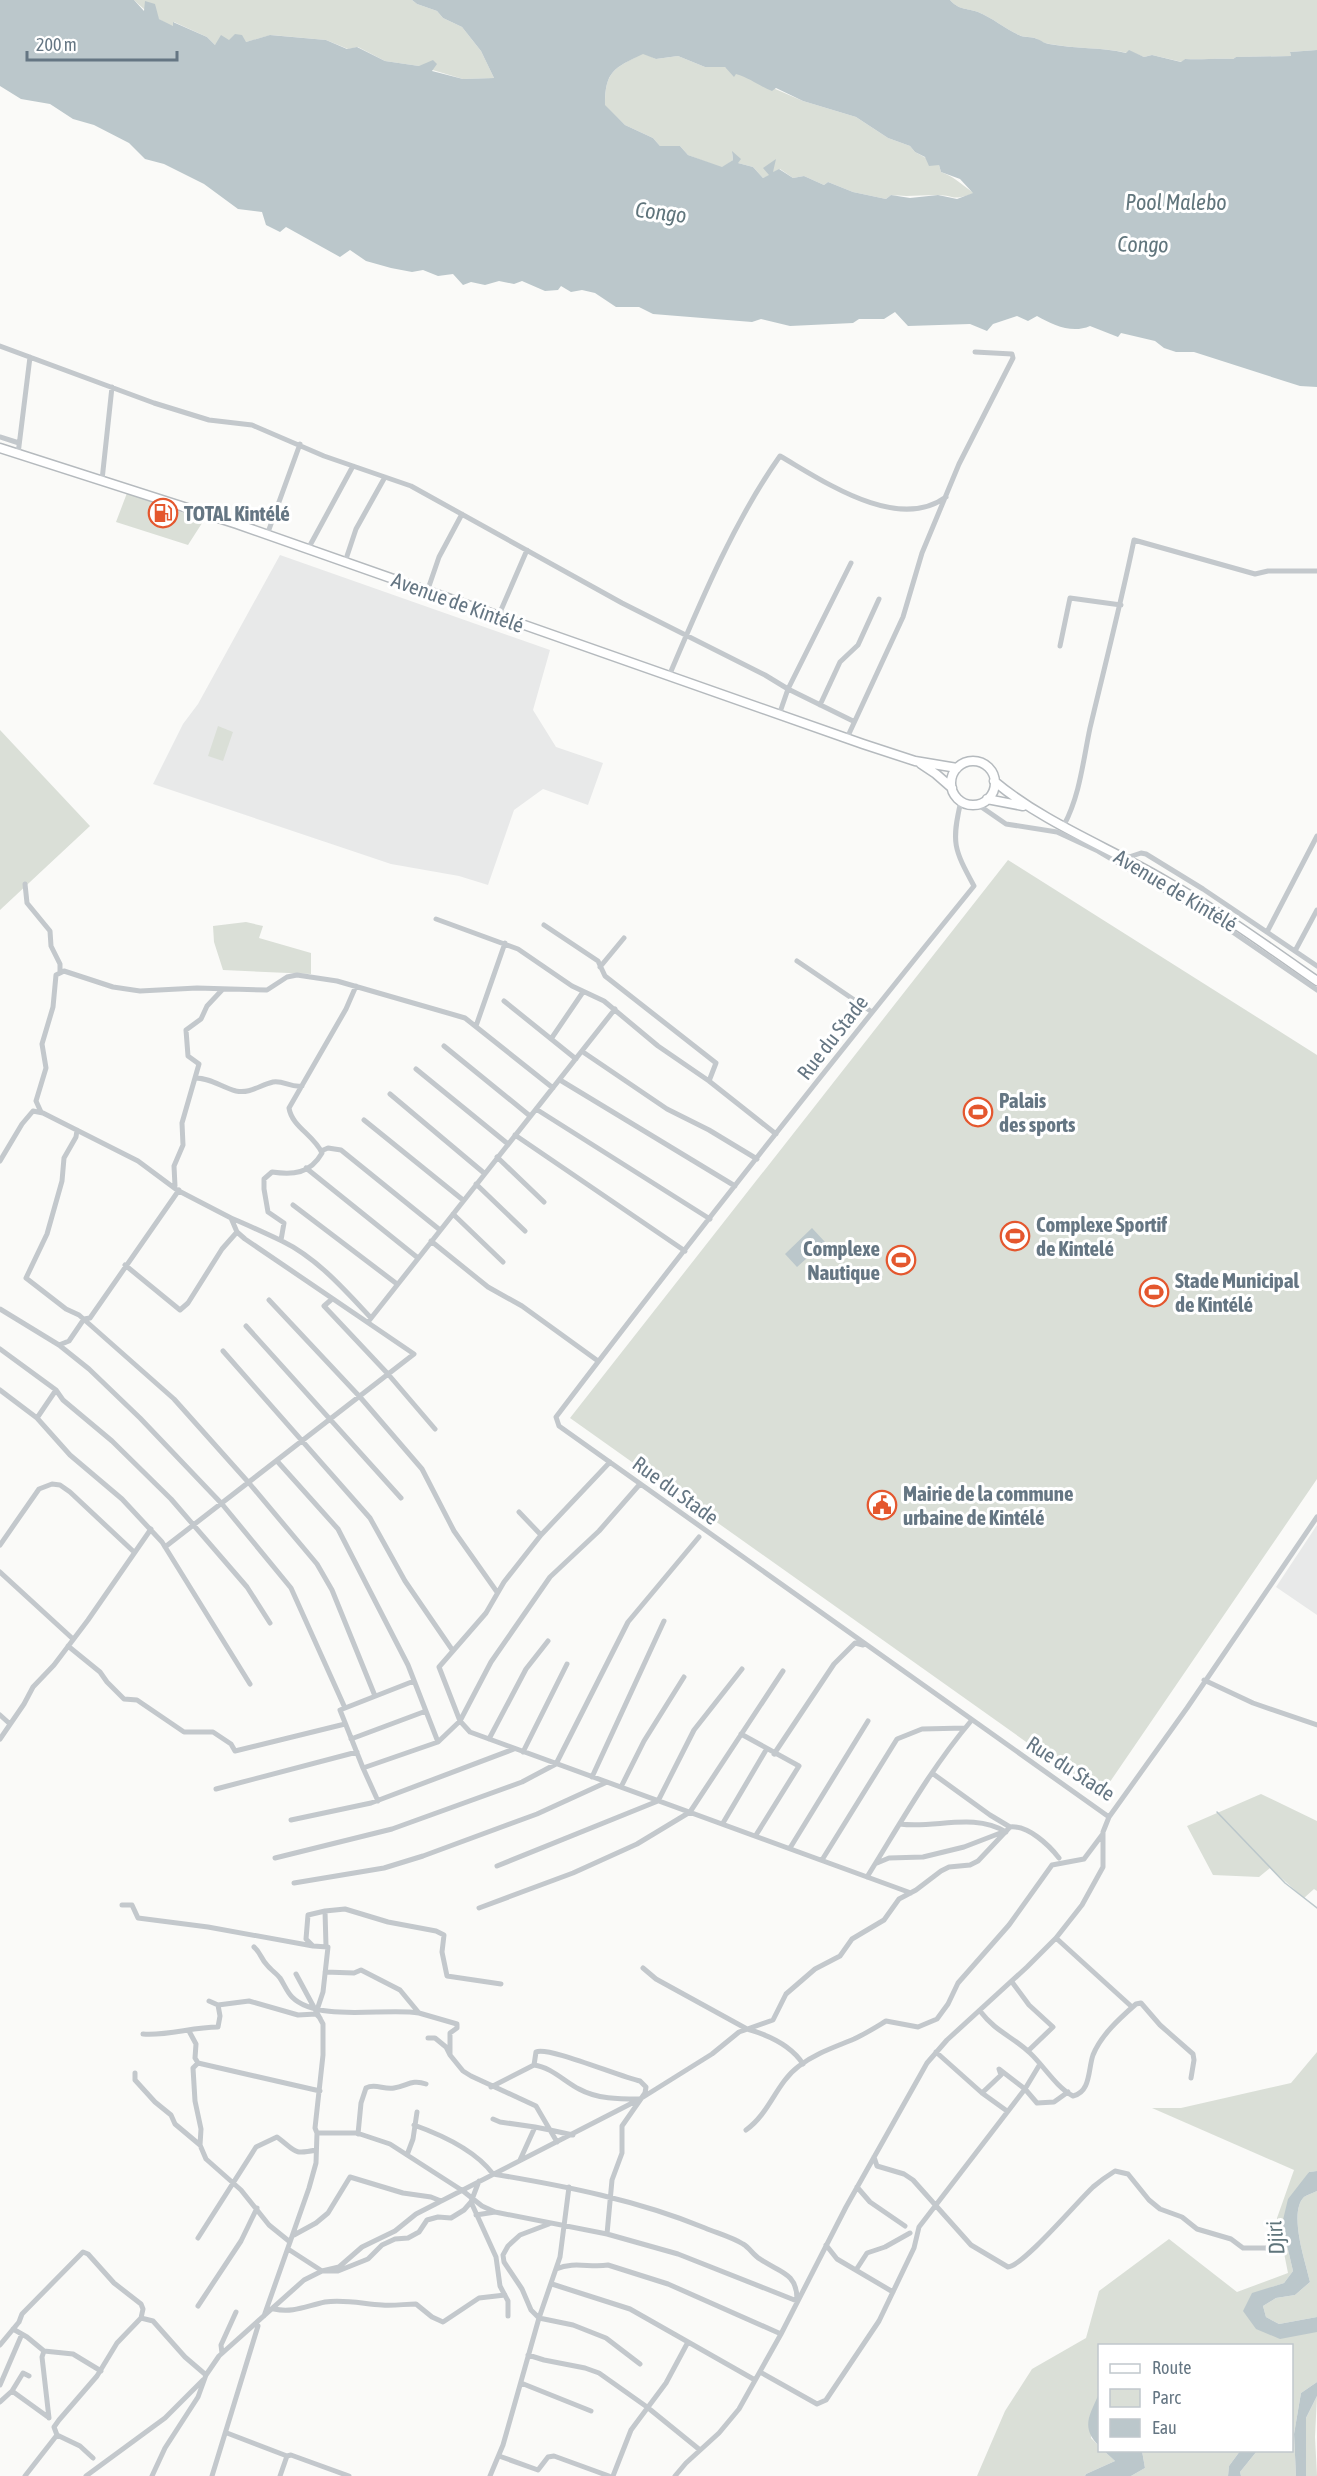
<svg xmlns="http://www.w3.org/2000/svg" width="1317" height="2476" viewBox="0 0 1317 2476" font-family="'Asap Condensed',sans-serif">
  <style>
    .built { fill: #e8e9e9 }
    .green { fill: #dadfd7 }
    .water { fill: #bbc7cb; fill-rule: evenodd }
    .lines { fill: none; stroke-linecap: round; stroke-linejoin: round }
    .stream { stroke: #bbc7cb; stroke-width: 1.5 }
    .primary-casing { stroke: #b5babe; stroke-width: 11 }
    .minor { stroke: #c3c8cc; stroke-width: 5 }
    .primary { stroke: #fff; stroke-width: 8 }
    .labels { text-anchor: middle; dominant-baseline: central; stroke-width: 6; stroke-linejoin: round; paint-order: stroke }
    .poi-label { font-size: 21px; font-weight: bold; fill: #657683; stroke: #fff; text-anchor: start }
    .street-label { font-size: 21px; fill: #657683; stroke: #fff }
    .water-label { font-size: 22px; font-style: italic; fill: #60757c; stroke: #fff }
  </style>
  <rect width="100%" height="100%" fill="#fafaf8"/>
  <path class="built" d="M280,555l270,95 -17,60 23,37 47,16 -15,42 -45,-16 -29,21 -26,75 -29,-9 -68,-12 -238,-80 30,-60 15,-20z
    M1317,1525v90l-41,-28z"/>
  <path class="green" d="M134,0h278l5,4 20,7 6,7 19,9 19,24 13,27 -31,1 -44,-13 -34,-5 -27,-14 -10,2 -22,-9 -55,-5 -25,7 -17,-2 -14,5 -8,-8 -33,-15 -1,5c-15,-8 -27,-15 -39,-27z
    M950,0h367v50l-27,2 1,4 -55,1 -3,2c-16,-1 -31,1 -48,0l-3,3 -30,-7 -8,2 -15,-6 -2,2c-26,-6 -51,-4 -77,-9 -5,0 -9,-3 -13,-5 -6,-3 -12,-1 -18,-4 -14,-6 -26,-17 -41,-23 -12,-4 -19,-2 -28,-12z
    M643,53l13,6 22,-3 27,11h20l78,34 53,16 32,21 22,8 5,6 24,13 2,7c16,6 19,12 33,21 -23,9 -18,2 -38,2 -16,0 -29,2 -45,0l-5,4 -33,-7 -25,-10 -4,3 -20,-9 -11,2 -13,-9 -8,4 3,-13 -6,16 -6,2 -10,-11 -15,-4 -6,-11 1,8 -11,8 -34,-13 -8,-9h-20l-7,-8 -28,-13 -20,-19c0,-36 9,-37 38,-53z
    M127,493l77,27 -16,25 -72,-23z
    M218,726l15,6 -10,29 -15,-5z
    M0,730l90,96 -90,84z
    M1008,860l309,195v424l-216,316 -531,-377z
    M246,922l17,4 -4,12 52,15v21l-88,-4 -9,-28 -1,-16z
    M1261,1794l56,27v70l-3,-2 -10,9 -34,-30 -11,9 -46,-2 -26,-49z
    M1317,2052v119l-8,1 -27,52 11,47 -9,12 -32,11 4,35 61,3v50l-16,11 -7,41 2,42h-55l-1,-4 17,-21 35,-1v-104h-192l-1,50 -8,42 8,8 1,4 4,1 11,10 -29,13 -1,2h-108l28,-65 27,-42 54,-31 13,-47 70,-52 68,53 51,-19 -11,-55 17,-48 -142,-62h29l110,-25z
    M1317,2191v126l-38,7 -13,-7 -3,-11 13,-8 19,-3 15,-13c-4,-19 -22,-69 -6,-85 3,-2 9,-4 13,-6z
    M1317,2396l-2,41 2,39h-11v-58z
    M1142,2451h98l-11,15 -1,10h-97l14,-8z"/>
  <path class="water" d="M0,0h134l10,11 1,-10 10,3 4,15 14,7v-4l34,15 8,8 6,-10 8,5 6,-6 7,1 4,7 24,-7 56,5 21,9 10,-2 28,14 34,5 14,-6 4,4 -5,7 31,8 31,-1 -13,-27 -19,-24 -19,-9 -6,-7 -20,-7 -5,-4h538c9,10 16,8 28,12 15,6 27,17 41,23 5,3 12,1 18,4 4,1 8,5 12,5 27,5 52,3 77,9l3,-3 15,7 8,-2 29,7 4,-3c17,1 31,-1 48,0l3,-2 55,-1 -1,-4 27,-2v337l-17,-1 -106,-34h-18l-12,-4 -9,-7 -34,-8 -3,4 -28,-11c-18,8 -37,-1 -53,-10l-9,5 -11,-5 -24,8 -6,7 -17,-7 -62,2 -13,-14 -11,7h-25l-6,4 -63,3 -29,-7 -9,3 -99,-8 -14,-7h-23l-21,-14 -13,-3 -11,2 -10,-6 -3,4 -13,1 -23,-10 -8,3 -15,-3 -14,4 -14,-3 -8,3 -10,-11 -15,2 -15,-6 -11,2 -21,-4 -25,-7 -16,-11 -10,7 -54,-30 -6,5 -14,-7 -4,-13 -24,-3 -34,-25 -40,-20 -19,-5 -16,-16 -35,-18 -21,-6 -23,-15 -29,-5 -21,-13zM643,54l13,5 22,-3 27,11h20l9,10 2,-3c14,4 23,12 36,17l4,-3 27,13 53,16 32,21 22,8 5,6 10,5 4,9 10,-1 2,7 19,7 13,14 -16,6 -19,-4 -28,3 -19,-3 -5,4 -33,-7 -25,-10 -4,3 -20,-9 -11,2 -14,-9 -6,3 3,-13 -13,9 6,7 -6,3 -10,-11 -15,-4 3,-4 -9,-8 1,9 -11,7 -34,-12 -8,-9h-20l-7,-8 -28,-13 -20,-20c0,-34 9,-37 38,-51z
    M812,1228l13,14 -28,25 -12,-13z
    M1317,2171v20c-4,2 -10,4 -13,6 -16,16 2,66 6,85l-15,13 -19,3 -13,8 3,11 13,7 38,-7v15l-37,7 -24,-10 -13,-18 9,-18 32,-10 9,-12 -11,-47 6,-25 21,-27z
    M1317,2382v14l-11,22v58h-10l-2,-42 7,-41z
    M1098,2396h2l-1,50c-18,-18 -10,-30 -1,-50z
    M1104,2451h38l3,17 -14,8h-46l1,-2 29,-13z
    M1240,2451h17l-17,21 1,4h-13l1,-10z"/>
  <g class="lines">
    <path class="stream" d="M1217,1812l68,71 32,25"/>
    <g class="primary-casing">
      <path id="primary" d="M0,448l237,76 626,220 52,17 42,7
        M951 783a22 22 0 1 1 44 0a22 22 0 1 1-44 0Z
        M921,764l15,10 16,14
        M994,781c50,42 114,66 170,99 53,30 103,66 153,101
        M987,799l36,7"/>
    </g>
    <path class="minor" d="M0,346l154,57 55,17 43,5 72,31 87,30 211,117 143,72 23,14 -9,26
      M0,437l19,6
      M18,454l12,-97
      M102,480l10,-93
      M267,535l33,-91
      M308,549l45,-83
      M345,562l11,-33 29,-52
      M851,563l-63,126 65,32
      M427,592l12,-35 23,-43
      M501,610l26,-60
      M1060,646l10,-48 51,7
      M669,676c31,-73 65,-155 111,-220 42,24 117,77 166,41
      M820,705l20,-43 18,-17 21,-46
      M847,738l56,-121 19,-64 37,-89 54,-106 -1,-4 -37,-2
      M961,801c-10,42 -7,48 13,85 -142,175 -282,352 -418,531l3,9 550,391
      M977,804l29,20 51,8 41,19 120,71 99,68
      M1064,825c16,-30 19,-64 26,-97 15,-63 31,-125 44,-188l121,34 13,-3h49
      M1126,858l15,-5 5,1 57,35 114,77
      M25,884l2,19 23,28 1,15 9,18v7
      M436,919l82,30 54,37 32,15 54,45 51,35 67,53
      M544,925l54,36 7,15 111,87 -7,18
      M1267,932l50,-96
      M1295,951l22,-41
      M797,961l75,51
      M600,967l24,-29
      M504,1001l72,58
      M476,1026l29,-83
      M551,1039l32,-47
      M444,1046l86,70
      M583,1052l84,57 42,21 48,29
      M416,1069l92,75
      M195,1078c16,0 26,9 41,13 14,3 24,-6 37,-9 10,-2 18,6 29,4
      M560,1080l175,106
      M390,1094l94,79
      M536,1109l174,110
      M41,1112l-5,-11 10,-33 -4,-24 11,-37 3,-32 8,-4 49,16 27,4 57,-3 70,2 20,-13 10,-2 40,6 128,37 88,70
      M364,1120l99,80
      M77,1130l-1,7 -12,21 -2,23 -15,53 -21,44 40,31 13,6 95,84 75,84 68,81 15,26 43,106
      M515,1135l170,116
      M321,1151l7,-3 13,2 99,80
      M497,1157l47,45
      M0,1161l22,-37 11,-13 10,2 95,48 39,29 54,28 6,14 8,7 169,115 -249,193
      M306,1168l112,90
      M476,1184l49,47
      M175,1186l-1,-20 9,-21 -1,-22 17,-59 -11,-8 -2,-26 15,-11 6,-13 15,-16
      M293,1205l104,79
      M453,1214l50,48
      M231,1218c17,7 34,15 51,23 35,17 63,49 89,77
      M281,1240l3,-17 -16,-11 -4,-23v-10l8,-7c21,3 38,2 50,-19 -8,-18 -30,-26 -33,-45l57,-99 10,-23
      M431,1241l57,46 34,19 76,55
      M125,1265l55,45 8,-7 34,-54 15,-17
      M332,1299l-8,7 64,68 47,55
      M269,1300l91,97 62,72 32,62 43,61
      M0,1309l59,36 30,24 51,49 82,86 69,84 54,120
      M368,1322l247,-313
      M246,1326l155,172
      M59,1345l10,-4 15,-22 6,-1 89,-128
      M0,1349l56,41 7,10 49,41 59,58 76,88 23,36
      M223,1351l147,167 35,63 48,70
      M0,1390l37,28 33,37 52,44 40,43 88,142
      M37,1418l19,-28
      M277,1461l61,68 70,136 30,77
      M610,1462l-69,73 -37,47 -18,31 -47,54 21,54 10,11 441,161
      M519,1512l22,23
      M0,1545l39,-56 13,-5 8,1 10,7 64,60
      M0,1572l73,67
      M68,1646l32,26 7,10 17,17 13,1 47,32h29l18,12 4,7 110,-27
      M1204,1680l49,23 64,22
      M414,1681l-74,29 23,58 75,-26 22,-21 31,-59 59,-85 49,-46 41,-47
      M0,1715l10,9
      M741,1734l58,32 -43,69
      M0,1739l24,-35 9,-17 21,-22 34,-45 63,-91
      M351,1739l75,-28
      M489,1739l37,-70 22,-28
      M523,1752l44,-88
      M774,1754l60,-90 21,-21 8,2
      M363,1768l15,33
      M932,1773l58,42 20,12
      M592,1777l72,-156
      M621,1787l23,-46 40,-64
      M216,1789l141,-37
      M291,1820l80,-17 143,-54
      M723,1823l43,-73
      M900,1824c35,5 73,-12 106,8
      M790,1848l78,-127
      M275,1858l117,-29 130,-47 34,-18 72,-142 71,-85
      M822,1860l75,-121 25,-10 43,-1
      M877,1863l12,-5 34,-1 41,-10 39,-15
      M497,1866l161,-65 36,-71 48,-61
      M867,1877c33,-53 64,-109 104,-156
      M294,1883l90,-15 39,-12 114,-42 70,-32
      M122,1905h10l6,13 70,9 105,19
      M479,1908l94,-35 64,-29 53,-32 93,-141
      M325,1911l20,-2 43,13 48,9 8,4 -2,17 5,24 54,8
      M1056,1938l76,69
      M254,1947c7,6 7,12 13,18 4,5 10,9 13,13 4,6 7,14 12,19 26,26 95,10 127,16l-19,-23 -39,-20 -7,3 -29,-1
      M643,1968l13,11 91,50c21,6 44,16 56,35
      M296,1974l27,50v31l-8,73 2,5h40l33,11 73,47 19,15 13,6 112,22 71,20 119,47
      M1012,1982l17,23 24,22 -25,24
      M218,2005l31,-4 49,14 18,-1 4,4
      M317,2010l6,-18 5,-45 -15,-1 -7,-7 2,-24 17,-4 1,35
      M980,2011c16,21 32,25 50,42 14,13 26,34 43,43 18,-4 15,-27 20,-41 8,-20 27,-37 43,-51l5,-1 19,22 33,29 1,6 -3,18
      M419,2013l38,11v4l-7,5v22l-4,-8 -11,-9h-7
      M189,2031l7,13 -1,14 3,5
      M143,2034c25,2 49,-7 75,-7l2,-11 -2,-11 -9,-4
      M936,2052l46,41 25,18
      M450,2055l13,16 8,5 65,30 14,24 23,5
      M534,2065l2,-13c12,-6 84,25 104,29l6,6 -1,6 -23,33v27l-10,27 -5,54
      M135,2073v7l20,22 16,13 4,9 25,21 6,14 35,31 28,35 21,17
      M491,2087l43,-22c17,2 31,17 45,24 18,10 40,10 60,10
      M982,2093l19,-18 -2,-6 26,20 12,14 17,-1 14,-10
      M493,2119l7,3 35,5
      M414,2125c28,10 61,25 79,49 72,12 144,26 212,54 12,5 27,9 38,16 7,4 10,11 17,15 18,13 37,13 37,40
      M746,2130c24,-17 30,-47 53,-64 17,-13 36,-19 55,-27 11,-5 22,-12 32,-18l32,6 19,-8 11,-15 10,-21 51,-58 43,-60 32,-6 18,-24
      M358,2134l3,-31 5,-15c9,-5 18,2 28,0 13,-2 18,-9 32,-4
      M200,2145l1,-16 -6,-28 -2,-33 5,-5 122,28
      M407,2155l6,-16 4,-27
      M874,2157l3,9 27,8 9,6 58,65 37,22c15,-1 70,-66 85,-80 7,-6 14,-11 22,-16l13,3 21,26 11,9 22,8 15,12 34,10 12,9h27
      M520,2160l15,-33 15,3 7,12
      M479,2181l-8,21 25,55 4,29 8,15v15
      M857,2187l13,15 35,24
      M476,2215l19,-3
      M549,2224l-29,11 -12,11 -5,9 1,7 18,27 9,21 8,8 34,7 33,13 34,26
      M294,2235l22,-12 12,-10 22,-36 53,16 28,4 10,4
      M198,2238l58,-91 21,-10c19,14 15,18 39,13
      M826,2245l11,14 56,33
      M288,2249l34,22h16l30,-12 14,-14 13,-6 13,-1 11,-6 8,-12 11,-3 13,1 13,-8 7,-8
      M556,2269c18,-8 34,-1 52,-4l60,19 113,50
      M856,2270l11,-17 18,-6 25,-14
      M552,2284l78,25 125,71
      M198,2306l43,-65 16,-33
      M274,2309c19,4 32,-3 51,-7 19,-3 39,2 57,3 12,1 23,-1 34,-1l16,13 11,5 36,-24 26,-3
      M264,2316l45,-128 7,-25 1,-30
      M141,2318l12,3 32,36 21,18
      M13,2329l14,8 17,14
      M0,2345l19,-23 3,-8 61,-62 5,2 26,29 27,21 2,5 -2,9 -24,25 -20,33 -38,44 -5,7 3,8 -32,41
      M222,2353l-1,-8 15,-33
      M528,2355l16,5 41,8 14,5 48,34 53,43
      M760,2372l57,32 9,-4 53,-79 35,-73 5,-21 106,-138 15,-25
      M521,2383l70,28
      M0,2385l22,-51
      M12,2391l11,-18 6,3
      M0,2402l12,-11 36,26
      M49,2418l-7,-61 2,-6 29,3 28,17
      M227,2433l60,23
      M57,2435l23,11 13,12
      M499,2456l39,14 10,-13 6,-1 55,20
      M86,2476l79,-58 38,-38
      M152,2476l13,-28 33,-51 8,-22 13,-19 85,-76 18,-9 17,-4 23,-20 33,-16 21,-17 224,-115 72,-45 27,-22 34,-12 13,-26 29,-25 25,-13 12,-17 32,-19 15,-21 17,-9 25,-19 8,-4 21,-2 8,-4 32,-34c18,-2 39,18 49,31
      M212,2476l46,-150
      M280,2476l7,-20 4,-1 58,21
      M490,2476l13,-31 36,-127 21,-61 9,-70
      M613,2476l18,-46 35,-47 22,-41
      M675,2476l11,-13 33,-30 20,-24 42,-75 65,-127 81,-144 20,-23 80,-73 29,-29 26,-33 21,-38v-35l6,-15 78,-109 130,-191"/>
    <use href="#primary" class="primary"/>
  </g>
  <defs>
    <g id="fuel-ring" transform="scale(1.5)"><circle r="9.5" fill="#fff" stroke="#e4572e" stroke-width="1.5"/><path d="M-5.5-6h7V0h2V4h1.3V-2.5L3-4.5l.8-.8L6-3V5H2.5V1h-1V6h-7ZM-4.2-4.7v3.2H.2V-4.7Z" fill="#e4572e"/></g>
    <g id="stadium-ring" transform="scale(1.5)"><circle r="9.5" fill="#fff" stroke="#e4572e" stroke-width="1.5"/><path d="M0-5a6.5 5 0 1 0 0 10a6.5 5 0 1 0 0-10ZM-3.5-1.8h7v3.6h-7Z" fill="#e4572e"/></g>
    <g id="civic-ring" transform="scale(1.5)"><circle r="9.5" fill="#fff" stroke="#e4572e" stroke-width="1.5"/><path d="M-.6-6.5H3V-4.5H.6V-3L4-1V1h2V6H-6V1h2V-1L-.6-3ZM-1.2 2.5V6h2.4V2.5Z" fill="#e4572e"/></g>
  </defs>
  <g fill-rule="evenodd">
    <use href="#fuel-ring" x="163" y="513"/>
    <use href="#stadium-ring" x="978" y="1112"/>
    <use href="#stadium-ring" x="1015" y="1236"/>
    <use href="#stadium-ring" x="901" y="1260"/>
    <use href="#stadium-ring" x="1154" y="1292"/>
    <use href="#civic-ring" x="882" y="1505"/>
  </g>
  <g class="labels">
    <g class="poi-label">
      <text x="184" y="513">TOTAL Kintélé</text>
      <text x="999" y="1100">Palais<tspan x="999" dy="24">des sports</tspan></text>
      <text x="1036" y="1224">Complexe Sportif<tspan x="1036" dy="24">de Kintelé</tspan></text>
      <text x="880" y="1248" text-anchor="end">Complexe<tspan x="880" dy="24">Nautique</tspan></text>
      <text x="1175" y="1280">Stade Municipal<tspan x="1175" dy="24">de Kintélé</tspan></text>
      <text x="903" y="1493">Mairie de la commune<tspan x="903" dy="24">urbaine de Kintélé</tspan></text>
    </g>
    <g class="street-label">
      <text transform="translate(458 602) rotate(20)">Avenue de Kintélé</text>
      <text transform="translate(1176 890) rotate(31)">Avenue de Kintélé</text>
      <text transform="translate(832 1037) rotate(-52)">Rue du Stade</text>
      <text transform="translate(676 1490) rotate(36)">Rue du Stade</text>
      <text transform="translate(1071 1768) rotate(33)">Rue du Stade</text>
    </g>
    <g class="water-label">
      <text x="1176" y="202">Pool Malebo</text>
      <text transform="translate(661 212) rotate(7)">Congo</text>
      <text transform="translate(1143 244) rotate(1)">Congo</text>
      <text transform="translate(1275 2238) rotate(-96)">Djiri</text>
    </g>
  </g>
  <rect x="1098" y="2344" width="195" height="108" fill="#ffffff" stroke="#c1c8cd" stroke-width="1.5"/>
  <rect x="1110" y="2364" width="30" height="9" fill="#ffffff" stroke="#c1c8cd" stroke-width="1.5"/>
  <text x="1152" y="2374" font-size="18" fill="#657683">Route</text>
  <rect x="1110" y="2389" width="30" height="18" fill="#dadfd7" stroke="#c1c8cd" stroke-width="1.5"/>
  <text x="1152" y="2404" font-size="18" fill="#657683">Parc</text>
  <rect x="1110" y="2419" width="30" height="18" fill="#bbc7cb" stroke="#c1c8cd" stroke-width="1.5"/>
  <text x="1152" y="2434" font-size="18" fill="#657683">Eau</text>
  <path d="M27 51v9h150v-9" fill="none" stroke="#657683" stroke-width="3"/>
  <text x="36" y="51" font-size="18" fill="#657683" stroke="#ffffff" stroke-width="4.5" paint-order="stroke">200 m</text>
</svg>
